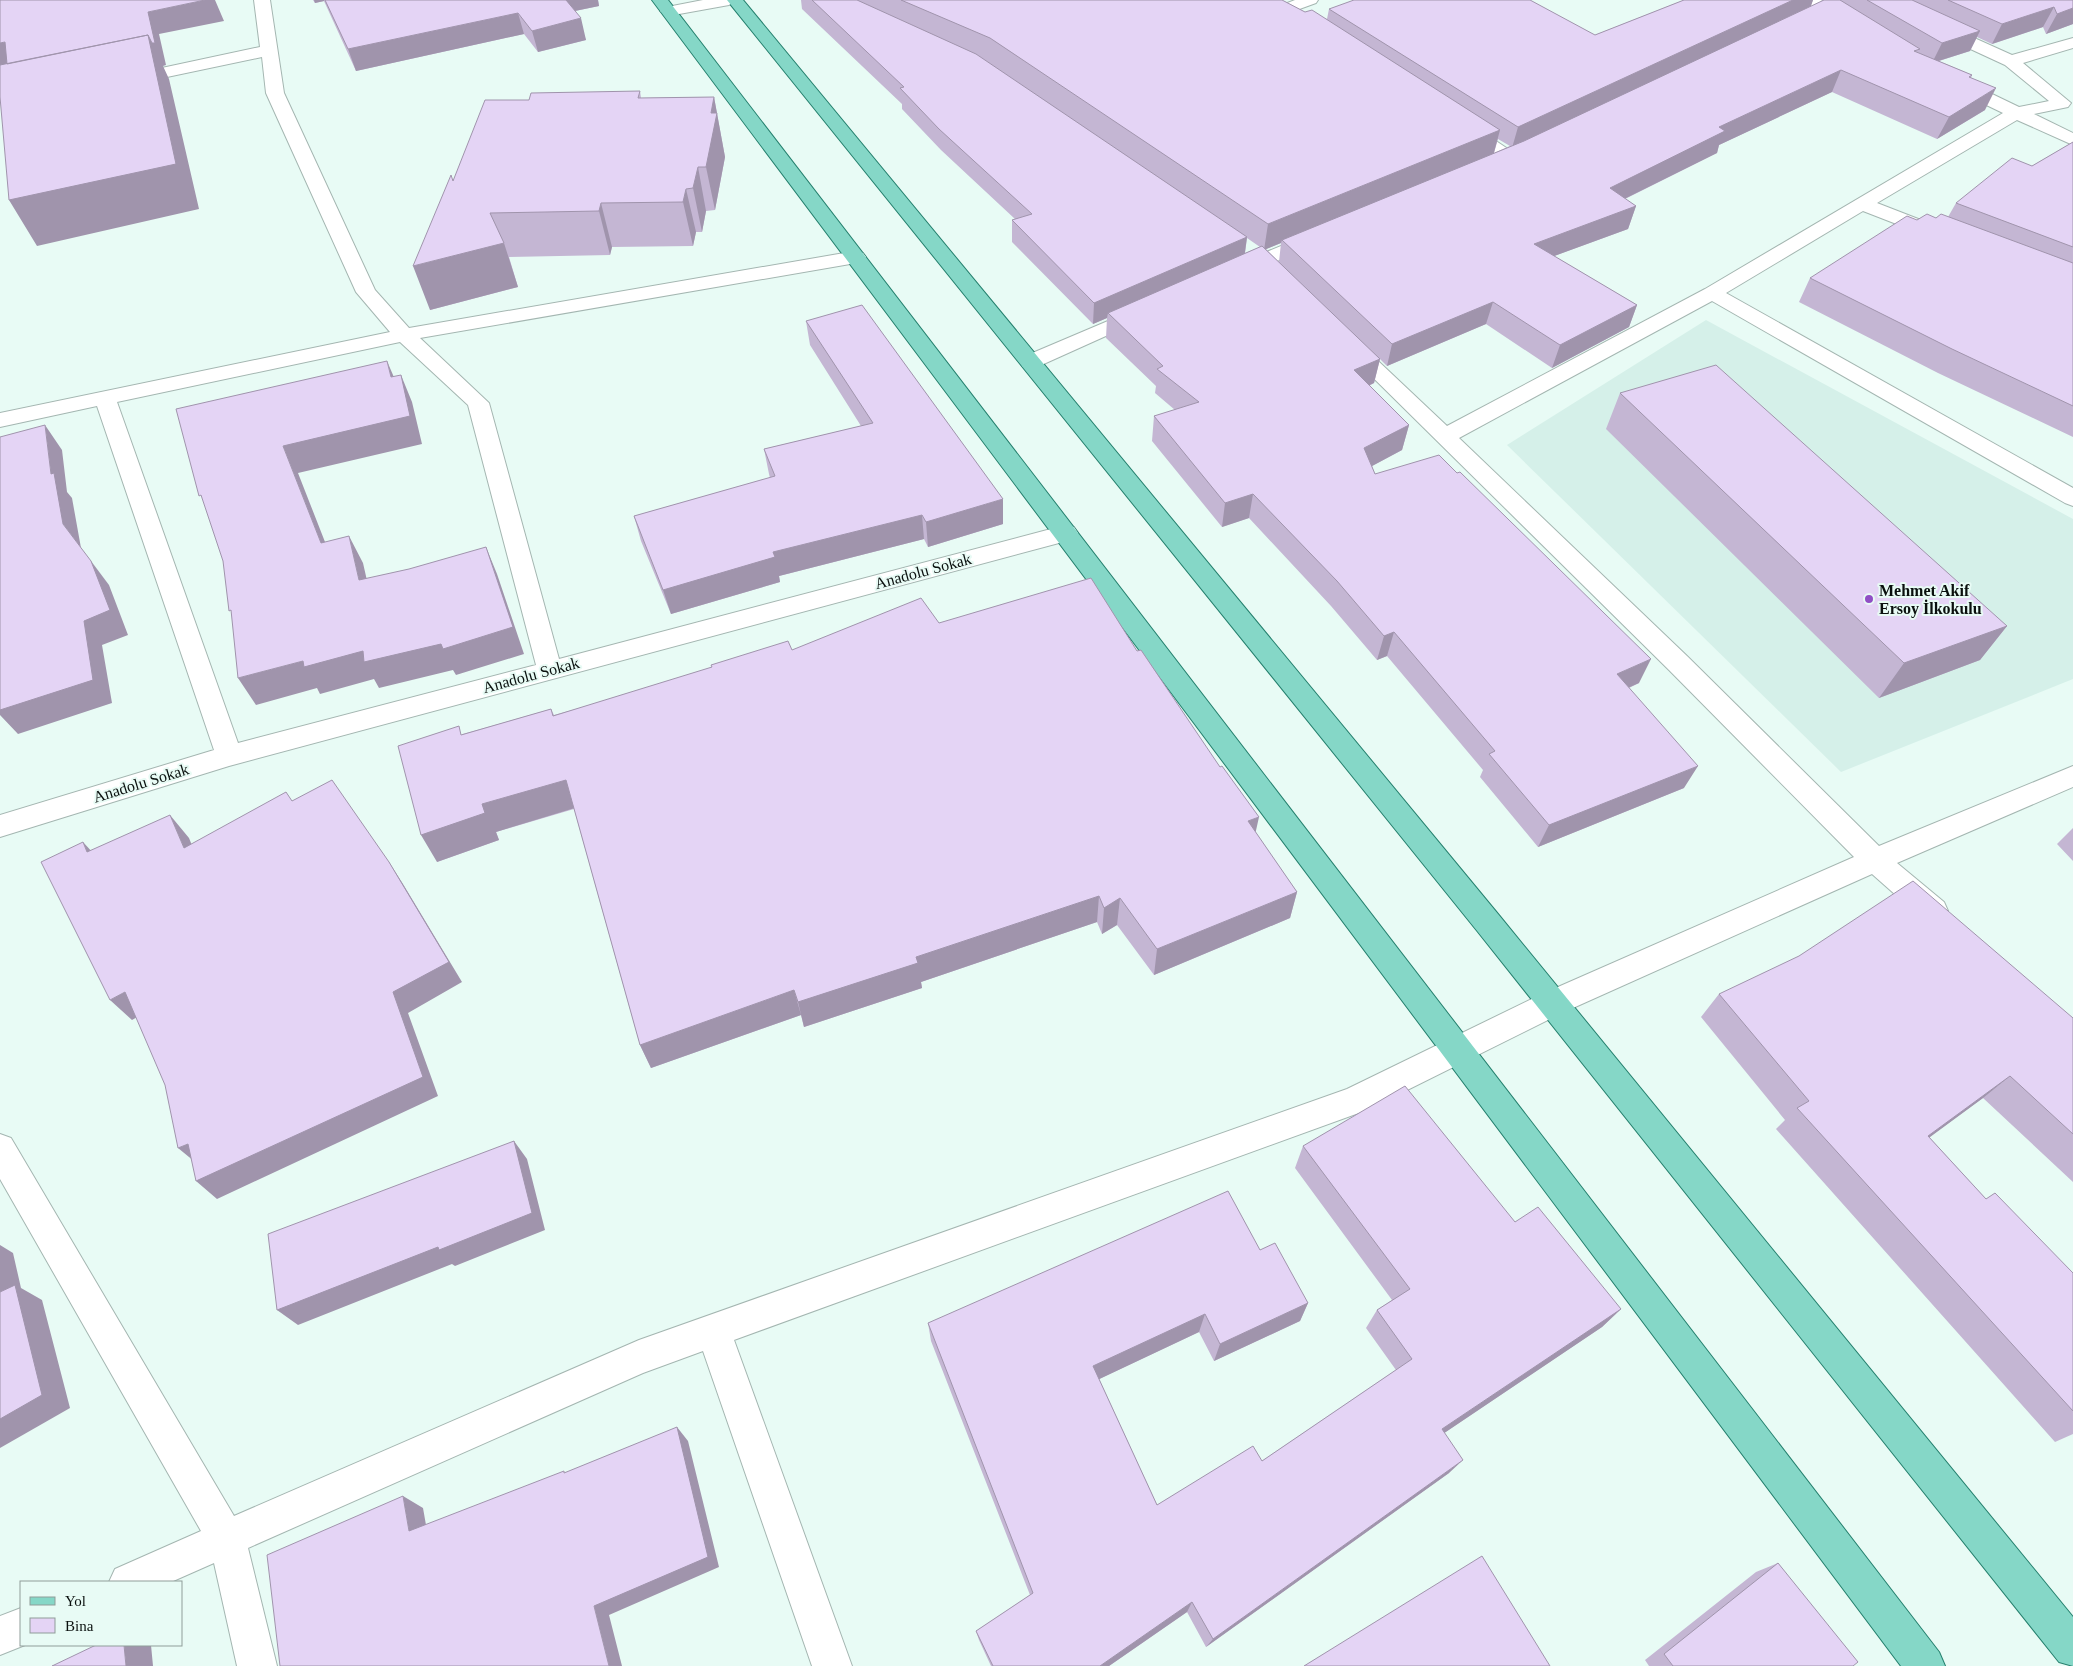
<svg xmlns="http://www.w3.org/2000/svg" width="2073" height="1666" viewBox="0 0 2073 1666" font-family="Georgia,serif">
  <style>
    .built { fill: #d5f0e9 }
    .lines { fill: none; stroke-linecap: round; stroke-linejoin: round }
    .minor-casing { stroke: #a4b6b1; stroke-width: 2 }
    .major-casing { stroke: #25806e; stroke-width: 2 }
    .minor { fill: #fff; fill-rule: evenodd }
    .major { fill: #85d7c7; fill-rule: evenodd }
    .wall { fill: #c4b6d3; fill-rule: evenodd }
    .shaded-wall { fill: #a094ac }
    .building { fill: #e4d4f5; stroke: #a094ac }
    .poi-dot { fill: #904fc5; stroke: #e8fbf5; stroke-width: 2 }
    .labels { text-anchor: middle; dominant-baseline: central; stroke-width: 4; stroke-linejoin: round; paint-order: stroke }
    .street-label { font-size: 16px; fill: #0a100e; stroke: #e8fbf5 }
    .poi-label { font-size: 16px; font-weight: bold; fill: #0a100e; stroke: #e8fbf5; text-anchor: start }
  </style>
  <rect width="100%" height="100%" fill="#e8fbf5"/>
  <path class="built" d="M1706,320l367,199v160l-232,93 -334,-327z"/>
  <g class="lines">
    <g class="minor-casing">
      <path id="minor" d="M254,0h16l14,93 91,197 34,38 447,-77 7,2 3,4 -3,4 -7,2 -436,75 69,65 70,256 507,-134 8,2 4,6 -4,6 -845,227 -229,71v-22l214,-65 -117,-344 -97,21v-14l390,-81 -34,-40 -90,-199 -4,-36 -133,28 -6,-1 -2,-4 2,-4 6,-1 131,-28zM400,342l68,63 68,260 -298,78 -121,-341z
        M703,0h34l-8,5 -61,11 -8,-5 2,-3z
        M1295,0h23l-2,3 -33,12 -8,-5 2,-3z
        M1802,0h19l35,23 -2,3h-12z
        M1869,0h21l122,55 61,-17v10l-50,15 48,40 -3,4 -34,7 39,19v12l-56,-25 -140,83 67,26 3,4 -3,4h-14l-67,-26 -137,82 347,195v18l-8,-3 -353,-202 -253,137 228,218 192,190 194,-80v21l-176,76 47,39 4,9 -4,9 -10,3 -10,-3 -52,-46 -308,138 -197,98 -633,230 118,326h-40l-109,-315 -60,22 -395,175 29,118h-40l-23,-103 -43,19h-62l6,-13 86,-38 -201,-352v-45l11,4 223,378 405,-176 708,-251 195,-95 312,-137 -185,-187 -328,-324 3,-4 7,-2 7,2 89,84 258,-137 298,-176 -52,-25 -2,-4 2,-4h12l56,27 30,-6 -44,-36 -134,-62z
        M1463,122l6,1 51,34 -3,4h-12l-48,-30 -3,-4 3,-4z
        M1315,232l7,2 3,4 -3,4 -78,33h-14l-3,-4 3,-4z
        M1141,307l7,2 3,4 -3,4 -111,50 -7,1 -7,-1 -3,-5 3,-5z
        M21,1608v37h4l-25,10v-39z"/>
    </g>
    <g class="major-casing">
      <path id="major" d="M652,0h16l1271,1652 6,14h-44z
        M727,0h16l755,914 575,703v49l-14,-4 -581,-730z"/>
    </g>
    <use href="#minor" class="minor"/>
    <use href="#major" class="major"/>
  </g>
  <path class="wall" d="M313,0h285l1,6 -24,5 11,29 -48,12 -14,-18 -168,37 -32,-70 -9,2z
    M801,0h481l23,12 22,7 2,-10 266,26 89,-35h129l-3,7 14,-7h249v24l-27,10 -3,-7 -51,17 -15,-7 -7,14 -31,10 33,14 -1,3 14,32 -48,29 -105,-47 -113,53 -2,8 -92,46 11,7 -8,23 -74,27 83,49 -8,22 -77,41 -66,-44 -99,42 -7,-7 -6,24 -5,3 40,39 -7,25 -30,16 3,8 264,209 -10,5 55,100 -146,59 -58,-70 3,-7 -96,-114 -10,4 -46,-54 -82,-88 -27,9 -70,-86 2,-25 21,-6 -20,-17 1,-7 -50,-48 1,-20 -14,6 -81,-82v-22l3,-1 -74,-69 -39,-41v-5l-100,-95zM1498,139l12,7 -16,7zM1247,238l13,9 -15,6zM1281,243l-2,19 -13,-13z
    M640,91l1,7 73,-1 11,60 -10,53 -9,1 -4,21h-6l-3,14 -81,1 -2,8 -101,2 9,30 -88,23 23,-129 76,-81z
    M2073,142v295l-135,-64 -139,-71 11,-24 107,-58 31,-3 8,-14 76,-37z
    M806,321l197,203 -75,23 -4,-8 -145,37 1,6 -109,32 -30,-73 -7,-25 136,-38 -1,-4 -5,-25 97,-23 -51,-81z
    M1620,393l387,233 -27,34 -101,38 -273,-269z
    M939,623l198,28 118,181 42,60 -7,26 -136,57 -37,-50 -15,9 -5,-12 -176,60 1,6 -118,39 -3,-12 -150,53 -11,-23 -66,-236 -78,23 3,8 -62,22 26,-128 88,-25 3,6 238,-65z
    M2073,828v33l-16,-17z
    M1719,994l354,24v164l-90,-84 -54,39 57,62 87,74v161l-18,8 -279,-313 9,-9 -84,-103z
    M1303,1146l212,76 106,87 -19,18 -158,106 5,40 -243,174 -19,-35 -78,54h-118l-12,-26 -3,-9 54,-36 -99,-254 -3,-18 332,-73 48,53 -8,18 -86,40 -15,-29 -100,47 58,126 105,-44 134,-91 -30,-42 11,-18 15,-10 -97,-132z
    M1778,1563l75,103h-204l-4,-6 111,-88z"/>
  <path class="shaded-wall" d="M205,0h10l9,21 -65,13 7,31 -3,1 6,13 30,130 -162,37 -28,-46 139,-165v-23z
    M314,0h10v1l-9,2z
    M562,0h36l1,6 -34,7z
    M1793,0h20l-3,9 -298,139 6,-21z
    M2054,7l-11,20 -51,17 10,-20z
    M2073,8v16l-27,10 11,-20z
    M518,13l6,21 -168,37 -8,-22z
    M581,18l5,22 -48,12 -6,-21z
    M1980,31l-10,20 -38,12 10,-20z
    M5,42l13,23 -18,3v-25z
    M1841,70l-9,22 -113,53 -2,8 -115,57 8,-22 109,-61z
    M1996,88l-11,22 -48,29 12,-22z
    M714,97l11,60 -10,53 -9,-43 5,-54z
    M1500,130l-7,26 -211,84 -1,3 -17,7 4,-26z
    M698,167l8,44 -4,21 -9,-44z
    M686,189l10,43 -3,14 -10,-44z
    M601,203l11,44 -2,8 -11,-44z
    M1636,206l-8,23 -101,37 7,-22z
    M1247,237l-3,22 -136,54 -1,5 -14,6 1,-21z
    M504,243l14,44 -88,23 -17,-44z
    M1493,302l-7,22 -99,42 5,-22z
    M1637,305l-8,22 -77,41 8,-23z
    M1380,359l-6,24 -26,12 6,-25z
    M387,361l12,28 -8,-12z
    M401,375l11,27 10,42 -124,29 38,97 -15,-27 -38,-97z
    M45,425l17,25 5,42 5,6 9,50 -18,-24 -12,-50z
    M1409,425l-7,25 -43,23 5,-25z
    M1253,494l-4,24 -27,9 3,-24z
    M1003,499v25l-75,23 -2,-25z
    M922,515l2,24 -145,37 1,6 -109,32 -8,-24 110,-38z
    M349,536l14,27 10,44 -14,-27z
    M486,547l11,27 27,80 -68,21 -3,-5 -74,18 -5,-9 -54,15 -3,-6 -61,17 -18,-27 65,-17 60,-10z
    M91,561l18,24 19,50 -26,10 10,58 -94,31 -18,-19v-25l84,-69z
    M2007,626l-27,34 -101,38 25,-35z
    M1394,632l-7,24 -10,4 7,-24z
    M1651,659l-12,24 -34,15 12,-24z
    M1698,766l-14,22 -146,59 11,-22z
    M566,780l12,27 -82,25 3,8 -62,22 -16,-27 61,-31z
    M170,815l19,23 13,32 -18,-22z
    M1259,817l-6,27 -5,-23z
    M83,842l21,23 -17,-13z
    M389,862l14,22 59,98 -54,31 30,83 -221,103 -21,-18 197,-189z
    M1297,892l-7,26 -136,57 3,-26z
    M1099,896l-2,26 -176,60 1,6 -118,39 -6,-25 118,-45z
    M1120,898l-3,27 -15,9 2,-26z
    M794,990l7,25 -150,53 -11,-23z
    M125,992l21,20 -14,8 -22,-20z
    M2010,1076l-27,22 -80,59 25,-21z
    M514,1141l13,18 18,71 -90,36 -3,-2 -154,61 -21,-15z
    M188,1144l12,22 -22,-18z
    M0,1245l13,8 8,35 21,12 28,108 -70,40z
    M1308,1303l-8,18 -86,40 6,-17z
    M1621,1309l-19,18 -174,117 14,-15z
    M1205,1314l-6,18 -108,51 2,-17z
    M677,1427l11,14 31,126 -110,48 13,51h-13l-15,-60z
    M1463,1460l-14,13 -243,174 7,-8z
    M403,1496l20,12 6,34 -20,-11z
    M1192,1602l-5,10 -78,54h-9z
    M124,1645h27l2,21h-27z"/>
  <path class="building" d="M0,0h205l-57,12 7,31h-3l-4,-8 -141,29 -2,-22 -5,1z
    M325,0h241l15,18 -49,13 -14,-18 -170,36z
    M812,0h45l119,54 271,183 -153,66 -82,-83 20,-6 -93,-85 -39,-41 4,-1z
    M901,0h381l23,12 7,-2 188,120 -232,94 -278,-186z
    M1354,0h176l65,35 89,-35h109l-275,127 -189,-118z
    M1824,0h16l80,49 -6,2 58,24 -3,2 27,11 -47,29 -108,-47 -122,57 6,4 -115,57 26,18 -102,38 103,61 -77,40 -67,-43 -101,42 -110,-104 242,-99z
    M1867,0h45l68,31 -38,12z
    M1948,0h125v8l-16,6 -3,-7 -52,17z
    M148,35l28,129 -167,36 -9,-103v-32z
    M640,91l-2,7 76,-1 -3,16h6l-11,54h-8l-5,21 -7,1 -3,13 -82,1 -2,8 -109,2 14,30 -91,23 38,-91 2,6 32,-81h44l2,-7z
    M2073,142v105l-117,-44 56,-45 20,8z
    M1927,214l9,4 5,-4 132,49v143l-121,-57 -142,-71 97,-62 10,4z
    M1262,246l118,113 -26,11 55,55 -45,23 11,26 64,-19 18,18 3,-1 191,187 -34,15 81,92 -149,59 -60,-71 6,-3 -101,-119 -10,4 -47,-55 -84,-87 -28,9 -71,-87 45,-14 -42,-33 6,-3 -55,-53z
    M862,305l141,194 -77,23 -4,-7 -149,37 2,5 -112,33 -29,-74 141,-40 -11,-27 109,-26 -67,-102z
    M387,361l4,16 10,-2 9,41 -127,30 38,97 28,-7 10,44 50,-11 77,-22 27,80 -70,22 -2,-5 -77,18 -1,-11 -59,16 -1,-6 -65,17 -7,-68 -2,1 -6,-50 -22,-66 -2,1 -23,-87z
    M1716,365l291,261 -103,37 -284,-270z
    M45,425l6,49 3,-1 9,51 28,37 19,49 -26,11 9,59 -93,30v-273z
    M1091,578l46,73 4,-1 79,117 2,-1 37,51 -11,4 49,71 -140,57 -37,-51 -16,10 -5,-12 -183,61 2,6 -120,39 -4,-12 -154,55 -74,-265 -84,24 3,9 -64,22 -23,-89 61,-20 2,9 90,-26 2,7 159,-49 -1,-2 77,-24 4,9 129,-52 18,25z
    M332,780l57,82 60,100 -56,30 30,85 -227,104 -8,-37 -10,4 -13,-63 -40,-93 -15,8 -69,-138 42,-20 4,10 83,-37 14,33 102,-56 6,9z
    M1913,881l160,137v116l-63,-58 -82,60 58,63 9,-6 78,80v138l-276,-303 12,-7 -90,-107 80,-38z
    M1405,1086l110,136 23,-15 83,102 -179,120 21,31 -250,179 -21,-37 -92,64h-107l-17,-35 57,-38 -105,-270 300,-132 32,59 15,-7 33,60 -88,41 -15,-30 -112,52 64,139 96,-59 9,15 150,-102 -35,-49 33,-21 -107,-143z
    M514,1141l18,72 -93,37 -1,-3 -161,63 -9,-76z
    M15,1285l27,110 -42,24v-127z
    M677,1427l31,130 -114,49 15,60h-329l-13,-111 136,-59 6,35 155,-60v2z
    M1482,1556l68,110h-246z
    M1778,1563l80,99 -5,4h-180l-9,-12z
    M96,1645h28l2,21h-74z"/>
  <circle class="poi-dot" cx="1869" cy="599" r="5"/>
  <g class="labels">
    <g class="street-label">
      <text transform="translate(923 571) rotate(-15)">Anadolu Sokak</text>
      <text transform="translate(531 675) rotate(-15)">Anadolu Sokak</text>
      <text transform="translate(141 783) rotate(-17)">Anadolu Sokak</text>
    </g>
    <g class="poi-label">
      <text x="1879" y="590">Mehmet Akif<tspan x="1879" dy="18">Ersoy İlkokulu</tspan></text>
    </g>
  </g>
  <rect x="20" y="1581" width="162" height="65" fill="#e8fbf5" stroke="#8f9d99"/>
  <rect x="30" y="1597" width="25" height="8" fill="#85d7c7" stroke="#8f9d99"/>
  <text x="65" y="1606" font-size="15" fill="#0a100e">Yol</text>
  <rect x="30" y="1618" width="25" height="15" fill="#e4d4f5" stroke="#8f9d99"/>
  <text x="65" y="1631" font-size="15" fill="#0a100e">Bina</text>
</svg>
